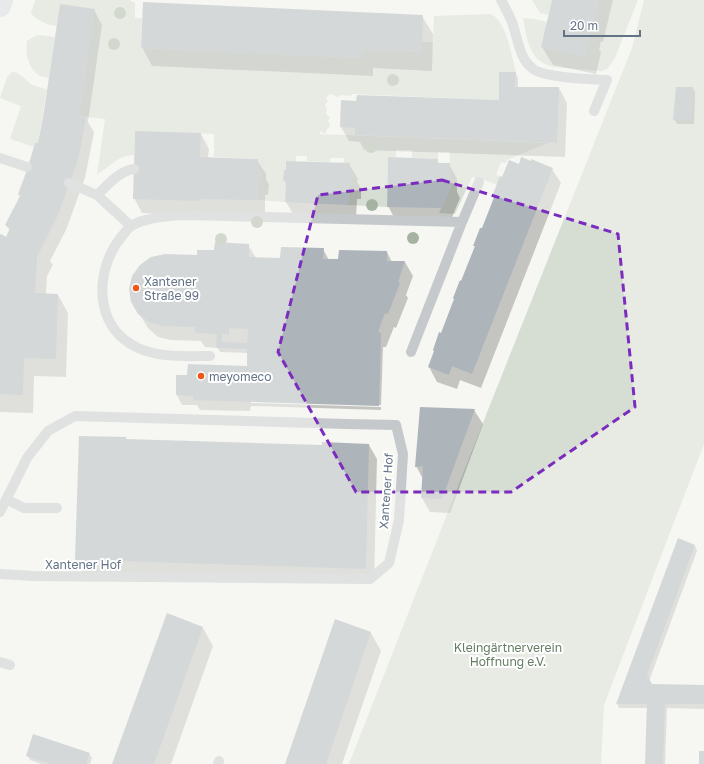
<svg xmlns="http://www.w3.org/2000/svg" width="704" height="764" viewBox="0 0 704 764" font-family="'Golos Text',sans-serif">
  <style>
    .green { fill: #d6ded3 }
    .shadow { fill: #0003 }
    .building { fill: #adb4ba; fill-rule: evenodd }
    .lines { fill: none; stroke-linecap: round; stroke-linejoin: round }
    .lane { stroke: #c5c9cc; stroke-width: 10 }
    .secondary { stroke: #d6dadf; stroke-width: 22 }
    .tree { fill: #a6b3a3 }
    .marked { fill: none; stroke: #7b2cbf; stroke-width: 3; stroke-dasharray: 8 5; stroke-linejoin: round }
    .poi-dot { fill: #ee591a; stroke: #fff; stroke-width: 1.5 }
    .labels { text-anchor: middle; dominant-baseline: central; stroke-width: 4; stroke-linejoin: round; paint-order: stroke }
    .poi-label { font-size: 12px; fill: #637385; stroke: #fff; text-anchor: start }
    .street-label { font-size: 12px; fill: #637385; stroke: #fff }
    .park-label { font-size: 12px; fill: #657c62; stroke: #fff }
  </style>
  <rect width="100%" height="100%" fill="#f6f6f2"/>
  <path class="green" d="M35,0h94l6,3v15h7l-1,30 222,10v-8l58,2 1,-10h11l1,-26 57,-2c16,8 20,41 25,58h-17v28l-147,-6 -1,2 -2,-1 -1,1 -7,-1 -3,2 -8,-3 -4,4 2,3 -3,4 2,4 -1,5 4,3 -2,4 2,3 -1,4 -2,1 -1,4h-4v-2h-1l-2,3 229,9 -41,17 -1,3 -5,-1 -5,13 4,1 -3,9 -13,-5 -12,-3 -17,37 -16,-1 13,-30 -3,-1 1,-30h-12v7l-26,-1v-8h-16v7h-8l-1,50 -39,-2 1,-20 4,-1v-11l-4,-1 1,-9h-6v-5h-14v4l-23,-1v-5h-11v5h-10v9l-2,1v10h2l-1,21 -28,-2 1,-19 3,-12h-3v-10l-44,-2v-23l-79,-3 -1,24c-17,0 -24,13 -37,19l8,-55 -26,-3 15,-107 -34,-4 -3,21c-11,-1 -18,-5 -26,-12v-1z
    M532,0h20l-4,15 -8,-2z
    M598,0h40l-23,58 -7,10 -6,3 -48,-4c-25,-5 -27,-28 -31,-49l11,1 13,3 -4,25 42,9 5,-23h-1l2,-9h2z
    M644,0h60v444l-100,261 -3,59h-252l139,-354 144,-362z
    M41,35l14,2 -6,41c-3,-1 -7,-1 -9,-2 -12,-7 -15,-23 -13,-35l8,-5z
    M12,72c8,0 13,7 19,12 5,3 11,4 16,5l-9,54h-3l-1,4 -24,-8 11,-33 -21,-8 7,-21z"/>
  <path class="shadow" d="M553,0h60l-10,42 -2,-1 -2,9 2,2 -5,22 -43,-9 -11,-18z
    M94,10l8,15 -14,97 6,10 -9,46 -19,52 -16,31 3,4 -6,11 -1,18 12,1 10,18 -2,64 -32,-1 -1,37 -33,-1v-175l6,1 4,-7 -4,-6 15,-28 -2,-3z
    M422,16l11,18 -1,37 -59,-3v8l-221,-10 -10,-19z
    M515,73l3,5v10h41l8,15 -2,54 -201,-7 -4,-8 -11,-1 -8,-14 16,-25 143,-1z
    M693,88l2,5 -1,31h-17l-3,-5z
    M201,134l8,15 -1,9 49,2 9,14v5l3,6 -1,10h-3v20h-59l-64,-2 -8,-15z
    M437,160l2,4h10l8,15v13l3,6 -10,24 -54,-1 -8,-15z
    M349,164l9,15 -1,3 4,6v11h-4l-1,20 -61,-2 -9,-15 1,-17 -2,-4v-10z
    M519,166l33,3 9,14 -80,205 -21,-8 -3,9 -20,-7 -8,-15 26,-66 -1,-3 8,-15 14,-35 -2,-3 8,-15 14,-34 -2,-2 9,-16z
    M248,245l8,13 25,1 42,-10 6,11h10l48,-8 5,10h13l8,14 -7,19 2,3 -12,30 -2,-1 -8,20h-3l-2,58 -130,-4v2l130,4v3l-130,-4 -1,5 -50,-1 -3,-5h-15l-5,-10 11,-19 60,-6v-17l-28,-1 -2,-4 -13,-1 -4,-6 -30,-1 -13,-3 -10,-9 -16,-26 66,-46 17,-5z
    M474,410l9,14 -33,89 -20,-1 -8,-14 1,-19 -7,-13z
    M126,440l197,6 46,-1 8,14 -3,124 -246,-8h-43l-9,-14z
    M678,540l17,6 2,5 -48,130 3,4 52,1v23l-37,-1 -2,56h-19l1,-56h-28l-2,-5z
    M203,628l10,18 -42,118h-58z
    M371,633l10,18 -39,113h-56z
    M89,754l3,4 -2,6h-49l-11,-4 -3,-5z"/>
  <path class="building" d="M552,0h46l-5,24h-2l-2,9h2l-6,23 -44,-9z
    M143,2l280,13 -1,37 -59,-2v8l-222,-10z
    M60,4l35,5 -16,107 7,1 -6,34 -3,12 -19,52 -21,42 -2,36 23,1 -2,65 -32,-1 -1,37 -23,-1v-159l1,-1 5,3 4,-9 -5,-3 15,-29 -2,-2 9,-24 8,-27h3l6,-32z
    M499,72h17l-1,15h44l-2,56 -202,-8v-7l-15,-1 1,-27 15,1 1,-6 142,5z
    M676,87h17l-1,33h-19z
    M135,131l66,2 -1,24 58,2v10h3v12h-3l-1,19 -58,-1v2l-66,-2z
    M388,157l50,2v4h12l-1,19 4,1 -11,25 -55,-1z
    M521,157l10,4v-2l22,9 -81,206 -20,-8 -3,9 -21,-8 6,-16 -1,-1 6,-18 2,1 13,-34 -1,-1 7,-18 1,1 14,-35h-2l7,-18h2l13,-33 -2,-1 7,-18 2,1 7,-17 10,4z
    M286,161l64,2 -1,9h4v13h-4l-1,20 -63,-3 1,-21h-3l1,-11h2z
    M215,242l34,2v13l31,1 1,-11 43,1 -1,11h15l1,-9 48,1v10h18l-7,21 2,1 -12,31 -3,-1 -7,19 3,1 -2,73 -186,-6v-4l-17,-1v-20h11l1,-11 59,2v-17l-31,-1 1,-14 -22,-1v-6l-33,-1 -13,-4 -11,-8 -7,-12 -2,-13 3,-13 8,-11 11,-8 14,-3 32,1v-5h17zM229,328l19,1 -1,14 -25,-1v-8h7z
    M420,407l55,2 -33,90 -21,-1 2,-32 -8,1z
    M79,436l47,1v2l196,6v-3l47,2 -3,125 -246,-8v2l-45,-2z
    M678,538l17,7 -48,130 5,9 52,1v19h-39l-2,60h-18l2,-60h-31z
    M167,613l36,14 -49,137h-42z
    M335,619l36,13 -45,132h-41z
    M33,734l57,19 -4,11h-35l-25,-8z
    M699,751h5v13h-5z"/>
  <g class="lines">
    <path class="lane" d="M501,0c4,7 8,15 11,22 3,9 5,18 8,27 2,8 7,15 13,20 13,9 56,10 74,11l-13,31
      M0,158l27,9
      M69,183l28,12 34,31
      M97,195c11,-10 22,-24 37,-26
      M462,222l17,-40
      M210,356c-23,0 -50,2 -72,-8 -45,-20 -44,-78 -16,-112 3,-3 5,-7 8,-9 12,-10 45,-12 60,-12l272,7 -51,130
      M6,499l18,9h33
      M0,512l27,-54 21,-27 27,-15 272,8 49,1 7,29 -4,66 -10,43 -19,16 -336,-3 -34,-2
      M0,662l10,3
      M218,764l1,-3"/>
    <path class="secondary" d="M0,6l2,-6"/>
  </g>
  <g class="tree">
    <circle cx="120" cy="13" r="6"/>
    <circle cx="114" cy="44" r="6"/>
    <circle cx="393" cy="80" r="6"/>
    <circle cx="371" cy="147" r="6"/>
    <circle cx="372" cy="205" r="6"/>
    <circle cx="257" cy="222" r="6"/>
    <circle cx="413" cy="238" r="6"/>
    <circle cx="221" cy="239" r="6"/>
  </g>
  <path d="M0 0H704V764H0ZM442,180l176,54 17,173 -124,85h-155l-78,-140 40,-157z" fill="#f6f6f2" fill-opacity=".55" fill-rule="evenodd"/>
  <path class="marked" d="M442,180l176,54 17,173 -124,85h-155l-78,-140 40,-157z"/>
  <g class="poi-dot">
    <circle cx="136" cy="288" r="4"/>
    <circle cx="201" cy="376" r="4"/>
  </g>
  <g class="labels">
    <g class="poi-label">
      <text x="144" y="281">Xantener<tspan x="144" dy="14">Straße 99</tspan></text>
      <text x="209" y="376">meyomeco</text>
    </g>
    <g class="street-label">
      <text transform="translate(386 491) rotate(-86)">Xantener Hof</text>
      <text x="83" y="564">Xantener Hof</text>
    </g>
    <g class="park-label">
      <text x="508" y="647">Kleingärtnerverein<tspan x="508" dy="14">Hoffnung e.V.</tspan></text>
    </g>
  </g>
  <path d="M564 30v6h76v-6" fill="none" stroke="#637385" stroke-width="2"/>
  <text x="570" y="30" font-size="12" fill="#637385" stroke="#ffffff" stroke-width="3" paint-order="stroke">20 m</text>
</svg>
